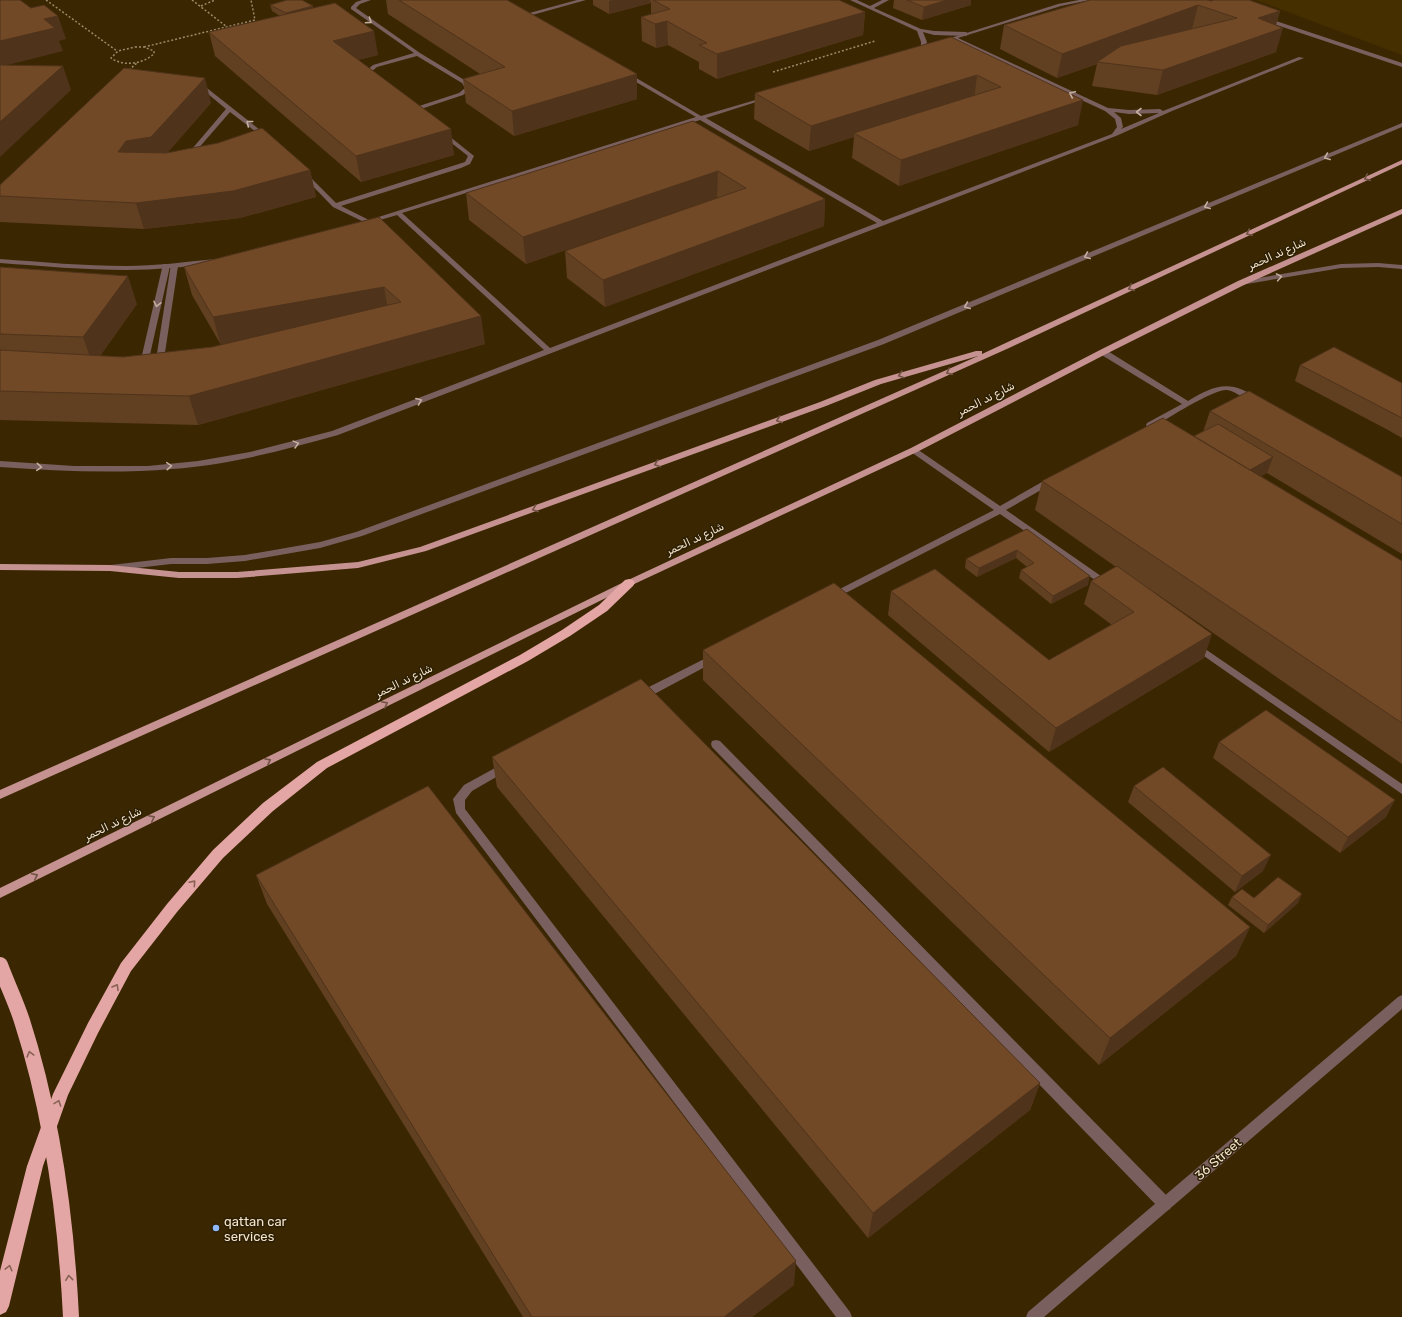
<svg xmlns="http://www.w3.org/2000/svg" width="1402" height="1317" viewBox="0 0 1402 1317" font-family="Rubik,Vazirmatn,sans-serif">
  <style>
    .built { fill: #452f00 }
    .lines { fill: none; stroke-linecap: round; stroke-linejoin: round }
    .path { stroke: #9b8a6b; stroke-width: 1.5; stroke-dasharray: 2 2; stroke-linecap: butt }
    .service { fill: #795f5e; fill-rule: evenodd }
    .minor { fill: #795f5e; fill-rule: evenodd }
    .tertiary { fill: #795f5e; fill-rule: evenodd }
    .primary { fill: #c69291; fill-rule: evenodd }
    .motorway { fill: #e4a6a4; fill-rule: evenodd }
    .motorway-bridge { stroke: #e4a6a4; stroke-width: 16 }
    .wall { fill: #613f21 }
    .shaded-wall { fill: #4f331b }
    .building { fill: #714926; stroke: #4f331b }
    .oneway { stroke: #c3afa0 }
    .oneway2 { stroke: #715344 }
    .oneway3 { stroke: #886254 }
    .poi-dot { fill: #8fb8fd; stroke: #2c1f05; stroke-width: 1.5 }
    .labels { text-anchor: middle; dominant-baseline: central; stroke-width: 3; stroke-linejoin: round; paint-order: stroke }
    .street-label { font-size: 11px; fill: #f4e5cc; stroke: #2c1f05 }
    .near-street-label { font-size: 13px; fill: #f4e5cc; stroke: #2c1f05 }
    .near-poi-label { font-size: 13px; fill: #f4e5cc; stroke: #2c1f05; text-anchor: start }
  </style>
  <rect width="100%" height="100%" fill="#3a2701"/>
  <path class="built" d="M1256,0h146v55z"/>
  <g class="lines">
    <path class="path" d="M46,0l71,51
      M192,0l35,27
      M201,6l14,-6
      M135,47h9l10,4v3c-12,10 -30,13 -43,4l7,-7z
      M144,47l111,-27 -4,-20
      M129,70l9,-8
      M773,72l102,-31"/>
    <path class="service" d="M850,0h7l13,6 12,-6h7l-15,8 47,21 13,2 32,1 3,2 -3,2 -32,-1 -11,-3 4,10 -2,6h-4v-6l-4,-11z
      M163,264h6l1,2 -23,102 -4,2 -4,-2z
      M171,264h6l1,2 -15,100 -4,2 -4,-2z
      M1100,350h6l82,51c19,-11 34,-20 55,-11 6,3 12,6 16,10l-1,2c-10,2 -21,-11 -31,-12 -14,-1 -60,29 -74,37h-6l-1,-2 1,-2 35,-19 -82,-50z
      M914,447l86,59 49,-28h6l1,2 -1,2 -49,28 105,73 2,2 -2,2h-6l-105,-73 -166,85h-6l-2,-2 2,-2 166,-85 -83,-58 -1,-2z
      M1195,642l207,142v10l-211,-147 -1,-2z
      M714,654l5,4 -1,2 -73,39h-8l-1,-3 1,-3z
      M716,740l4,1 450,458 2,5 -2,5 -5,2 -5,-2 -448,-462 -1,-3 1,-3z
      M506,762l4,1 1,3 -1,3 -38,22 -7,9v9l385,503 2,5h-16l-380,-504 -3,-14 11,-14z"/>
    <path class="minor" d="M362,0h9l-11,4 -4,4 64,45 46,28 5,7 -1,1 -7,6 -51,17 -46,-36 -1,-4 8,-7 41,-12 -63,-44v-2l5,-5zM417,56l45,27 3,5 -6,5 -46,15 -42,-34v-2l6,-5z
      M577,0h9l-61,17 -3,-2z
      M1079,0h11l-29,6 -103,32 150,70 21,2 31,-1 3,2 136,-54 5,1 -132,53 -56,25 -778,299c-54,15 -109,30 -166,34 -57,5 -115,2 -172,-2v-6l74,5h74l50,-5 52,-9 82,-21 212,-81 -147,-135 -27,8h-4l-33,-16 -31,-32v-2h4l30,30 129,-41 3,-6 -28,-22v-2h4l30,24 -4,8 -9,4 -120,38 28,14 327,-103 -72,-42v-2l2,-1 75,44 68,-20v2l-63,20 177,103 229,-87 5,-7 -2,-8 -10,-8 -152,-71 -12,4 -3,-2 120,-38zM1114,112l15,2 30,-1 -38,16 2,-2 -2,-9zM700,120l177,103 -327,125 -148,-135z
      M1264,17l138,46v4l-140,-47 -1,-1z
      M198,81l71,56v2h-4l-35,-27 -40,46h-4v-2l40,-47 -30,-25 -1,-1z
      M1402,123v4l-518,217 -522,192 -42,12 -75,13 -38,3h-36l-60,7 -5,-3 5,-3 60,-7h36l38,-3 75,-13 36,-10 522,-192z
      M0,259c42,3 84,7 126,7 30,0 59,-4 89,-7l4,2 -4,2c-30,4 -59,7 -89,7 -42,0 -84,-4 -126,-7z"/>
    <path class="tertiary" d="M1378,263l24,2v4l-24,-2 -37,1 -100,17 -4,-2 4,-2 100,-17z
      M1402,995v14l-358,308h-18l2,-5 370,-315z"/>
    <path class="primary" d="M1402,160v4l-393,184 -1009,451v-9l978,-434 -97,28 -55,22 -400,145 -68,17 -121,10h-58l-69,-7 -110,-1v-6l110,1 69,7h58l121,-10 62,-15 400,-145 55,-22 101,-29h6v3z
      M1402,209v5l-158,71 -138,69 -189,98 -285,133 -632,313v-10l626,-307 285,-133 189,-98 138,-69z"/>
    <path class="motorway" d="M629,579l4,1 2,3 -2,3 -26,25 -37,25 -42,25 -201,107 -54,43 -50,47 -46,54 -46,59 -33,62 -30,62 -25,71 -34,140 -3,6 -6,3v-44l27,-105 26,-72 35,-71 33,-60 46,-59 46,-54 50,-47 54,-41 203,-107 42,-25 37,-25 26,-25z"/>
    <path class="motorway-bridge" d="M0,965c7,19 16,37 22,56 31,96 44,196 49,296"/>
  </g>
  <path class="wall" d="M386,0h121l130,74v25l-123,37 -48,-33 -3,-24 17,-5 -92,-60z
    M593,0h246l26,12 -2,23 -146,44 -18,-10v-7l-31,-17 -12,3 -14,-7 -1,-24 10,-3v-11l-42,11 -16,-9z
    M894,0h77v5l-49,15 -29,-12z
    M1207,0l73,11 -4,14v27l-119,43 -65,-9 5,-22 -40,14 -57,-29 4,-24z
    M270,5l44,3 64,47 -20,5 96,95 -93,27 -146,-126 -6,-24 71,-16 -8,-5z
    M951,37l127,88 -179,61 -47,-28 2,-21 -45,14 -55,-32 1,-26z
    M211,103l-43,49 142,18 6,27 -76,21 -96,11 -144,-7v-37z
    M693,121l132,78 -1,27 -219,81 -38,-29 -2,-27 153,-54h-1l-191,67 -57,-44 -3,-27z
    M379,217l106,127 -287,81 -198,-5v-153l137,37 -37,52 23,1 89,-10 9,-2 -29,-50 -8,-28z
    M1300,365l102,18v55l-14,-8 -93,-49z
    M1210,411l192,66v77l-135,-81 -6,3 141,85v203l-248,-172 50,66 -155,94 -161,-137 3,-24 158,69 63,-35 -28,-21 7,-23 25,-14 -81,-57 7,-29 152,-44 9,-5z
    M1027,529l61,56 -37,19 -32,-26 2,-8 6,-3 -11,-9 -39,19 -12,-9 1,-9z
    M703,650l547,277 -14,29 -137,109 -396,-385z
    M1219,742l167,75 -46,36 -127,-95z
    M492,757l548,326 -10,27 -162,128 -371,-451z
    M1134,786l129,85 -28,21 -107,-90z
    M256,875l538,410 -42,32h-229l-256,-413z
    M1232,897l22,1 44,5 -34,30 -36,-28z"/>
  <path class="shaded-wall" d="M613,0h37l1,3 -42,11v-13z
    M947,0h24v5l-49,15 2,-13z
    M1198,5l-6,24 -95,33v2l-40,14 5,-24z
    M313,6l1,6 -27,8 -1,-7z
    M1280,11l-6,20 9,-3 -7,24 -119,43 6,-25 95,-52z
    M865,12l-2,23 -146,44v-25z
    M58,16l8,23 -7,2 4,10 -63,16v-26l44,-22z
    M667,21l1,24 -12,3 -1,-24z
    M374,31l4,24 -41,10 -4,-24z
    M63,66l8,24 -71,67v-35z
    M637,74v25l-123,37 -2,-25z
    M977,75l-3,25 -120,33v4l-45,14 2,-25z
    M205,78l6,25 -53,60 -40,-11 8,-11z
    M1083,100l-5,25 -179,61 2,-26z
    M451,129l3,26 -93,27 -5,-26z
    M310,170l6,27 -76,21 -96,11 -8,-26z
    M718,171l-1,26 -191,67 -3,-27z
    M825,199l-1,27 -219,81 -2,-27z
    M128,276l9,28 -44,61 -10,-28z
    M384,287l5,28 -168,31 -8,-29z
    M481,316l4,28 -287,81 -9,-29z
    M1273,457l-6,16 -34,19 6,-16z
    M1017,550l-1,8 -39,19 2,-9z
    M1090,576l-2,9 -37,19 2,-8z
    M1212,634l-8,24 -155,94 7,-24z
    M1395,800l-9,17 -46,36 8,-16z
    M1271,855l-8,16 -28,21 7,-16z
    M1302,894l-4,9 -34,30 4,-8z
    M1250,927l-14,29 -137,109 11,-27z
    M1040,1083l-10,27 -162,128 5,-25z
    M796,1261l-2,24 -42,32h-28z"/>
  <path class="building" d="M0,0h20l11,8 13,-3 14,11 -14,3 11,9 -55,13z
    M287,0h15l11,6 -27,7 -16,-8z
    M399,0h108l130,74 -125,37 -49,-32 42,-12z
    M653,0h186l26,12 -148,42 -18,-9 8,-2 -40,-22 -12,3 -14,-7 29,-8z
    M907,0h40l-23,7z
    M1090,0h117l4,1 3,-1h35l31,11 -22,7 25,10 -120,42 -66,-8 24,-16 116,-28 -39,-13 -136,49 -58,-29z
    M335,3l39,28 -41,10 118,88 -95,27 -147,-124z
    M951,37l132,63 -182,60 -47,-27 147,-46 -24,-12 -166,51 -56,-33z
    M0,65l63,1 -63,56z
    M124,68l81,10 -54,59 -25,4 -8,11 48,1 52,-10 44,-15 48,42 -77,21 -97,12 -136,-7v-11z
    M693,121l132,78 -222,81 -38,-29 181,-63 -28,-17 -195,66 -57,-44z
    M379,217l102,99 -292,80 -189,-5v-41l123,7 89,-10 189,-45 -17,-15 -171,30 -29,-50z
    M0,267l128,9 -45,61 -83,-3z
    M1334,347l68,36v35l-102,-53z
    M1249,391l153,86v47l-192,-113z
    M1163,418l239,143v162l-360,-242z
    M1218,424l55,33 -23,13 -56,-34z
    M1027,529l63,47 -37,20 -32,-26 13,-7 -17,-13 -38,18 -13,-9z
    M1117,566l95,68 -156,94 -165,-137 44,-22 114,91 85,-48 -43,-31z
    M834,583l416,344 -140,111 -407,-388z
    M641,679l399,404 -167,130 -381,-456z
    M1266,710l129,90 -47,37 -129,-95z
    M1163,767l108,88 -29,21 -108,-90z
    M428,786l368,475 -72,56h-192l-276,-442z
    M1278,877l24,17 -34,31 -36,-28 10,-8 12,9z"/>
  <defs><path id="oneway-chevron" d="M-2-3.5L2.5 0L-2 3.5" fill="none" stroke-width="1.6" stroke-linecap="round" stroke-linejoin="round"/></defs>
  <g class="oneway">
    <use href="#oneway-chevron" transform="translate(369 21) rotate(34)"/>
    <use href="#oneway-chevron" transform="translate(1072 94) rotate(-155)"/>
    <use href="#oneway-chevron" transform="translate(1139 112) rotate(180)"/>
    <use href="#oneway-chevron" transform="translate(249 123) rotate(-141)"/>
    <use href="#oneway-chevron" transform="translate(1327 157) rotate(157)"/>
    <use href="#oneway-chevron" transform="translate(1207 206) rotate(157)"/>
    <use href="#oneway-chevron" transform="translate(1087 256) rotate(157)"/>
    <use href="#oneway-chevron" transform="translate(1279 277) rotate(-10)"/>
    <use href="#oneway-chevron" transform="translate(157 304) rotate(102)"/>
    <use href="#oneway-chevron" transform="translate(967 306) rotate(157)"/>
    <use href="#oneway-chevron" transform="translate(419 401) rotate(-21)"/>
    <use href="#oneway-chevron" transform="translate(296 444) rotate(-15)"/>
    <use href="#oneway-chevron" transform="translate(169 466) rotate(-4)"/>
    <use href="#oneway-chevron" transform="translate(39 467) rotate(4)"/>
  </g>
  <g class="oneway2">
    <use href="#oneway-chevron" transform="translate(1367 178) rotate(155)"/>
    <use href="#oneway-chevron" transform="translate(1249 233) rotate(155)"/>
    <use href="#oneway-chevron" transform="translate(1131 288) rotate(155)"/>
    <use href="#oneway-chevron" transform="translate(949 372) rotate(156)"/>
    <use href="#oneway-chevron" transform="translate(901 375) rotate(163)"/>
    <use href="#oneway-chevron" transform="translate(779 420) rotate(160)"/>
    <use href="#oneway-chevron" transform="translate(657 464) rotate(160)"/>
    <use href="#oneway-chevron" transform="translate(535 509) rotate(160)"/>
    <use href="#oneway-chevron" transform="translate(385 704) rotate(-26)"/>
    <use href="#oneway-chevron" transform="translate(268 761) rotate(-26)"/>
    <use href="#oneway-chevron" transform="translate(152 818) rotate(-26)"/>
    <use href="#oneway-chevron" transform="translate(35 876) rotate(-26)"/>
  </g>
  <g class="oneway3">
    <use href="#oneway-chevron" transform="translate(193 883) rotate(-49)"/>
    <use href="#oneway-chevron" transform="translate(116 987) rotate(-61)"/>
    <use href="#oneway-chevron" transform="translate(30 1054) rotate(-105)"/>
    <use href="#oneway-chevron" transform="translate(58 1103) rotate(-70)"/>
    <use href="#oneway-chevron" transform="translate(9 1268) rotate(-76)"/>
    <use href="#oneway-chevron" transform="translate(69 1278) rotate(-96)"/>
  </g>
  <circle class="poi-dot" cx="216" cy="1228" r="4"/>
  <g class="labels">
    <g class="street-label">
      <text transform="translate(1277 254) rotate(-24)">شارع ند الحمر</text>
      <text transform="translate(986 399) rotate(-27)">شارع ند الحمر</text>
      <text transform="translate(695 539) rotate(-25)">شارع ند الحمر</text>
      <text transform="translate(404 681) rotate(-26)">شارع ند الحمر</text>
      <text transform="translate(113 824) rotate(-26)">شارع ند الحمر</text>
    </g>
    <g class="near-street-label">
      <text transform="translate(1218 1159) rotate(-41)">36 Street</text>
    </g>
    <g class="near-poi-label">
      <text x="224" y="1221">qattan car<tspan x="224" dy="15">services</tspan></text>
    </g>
  </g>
</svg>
